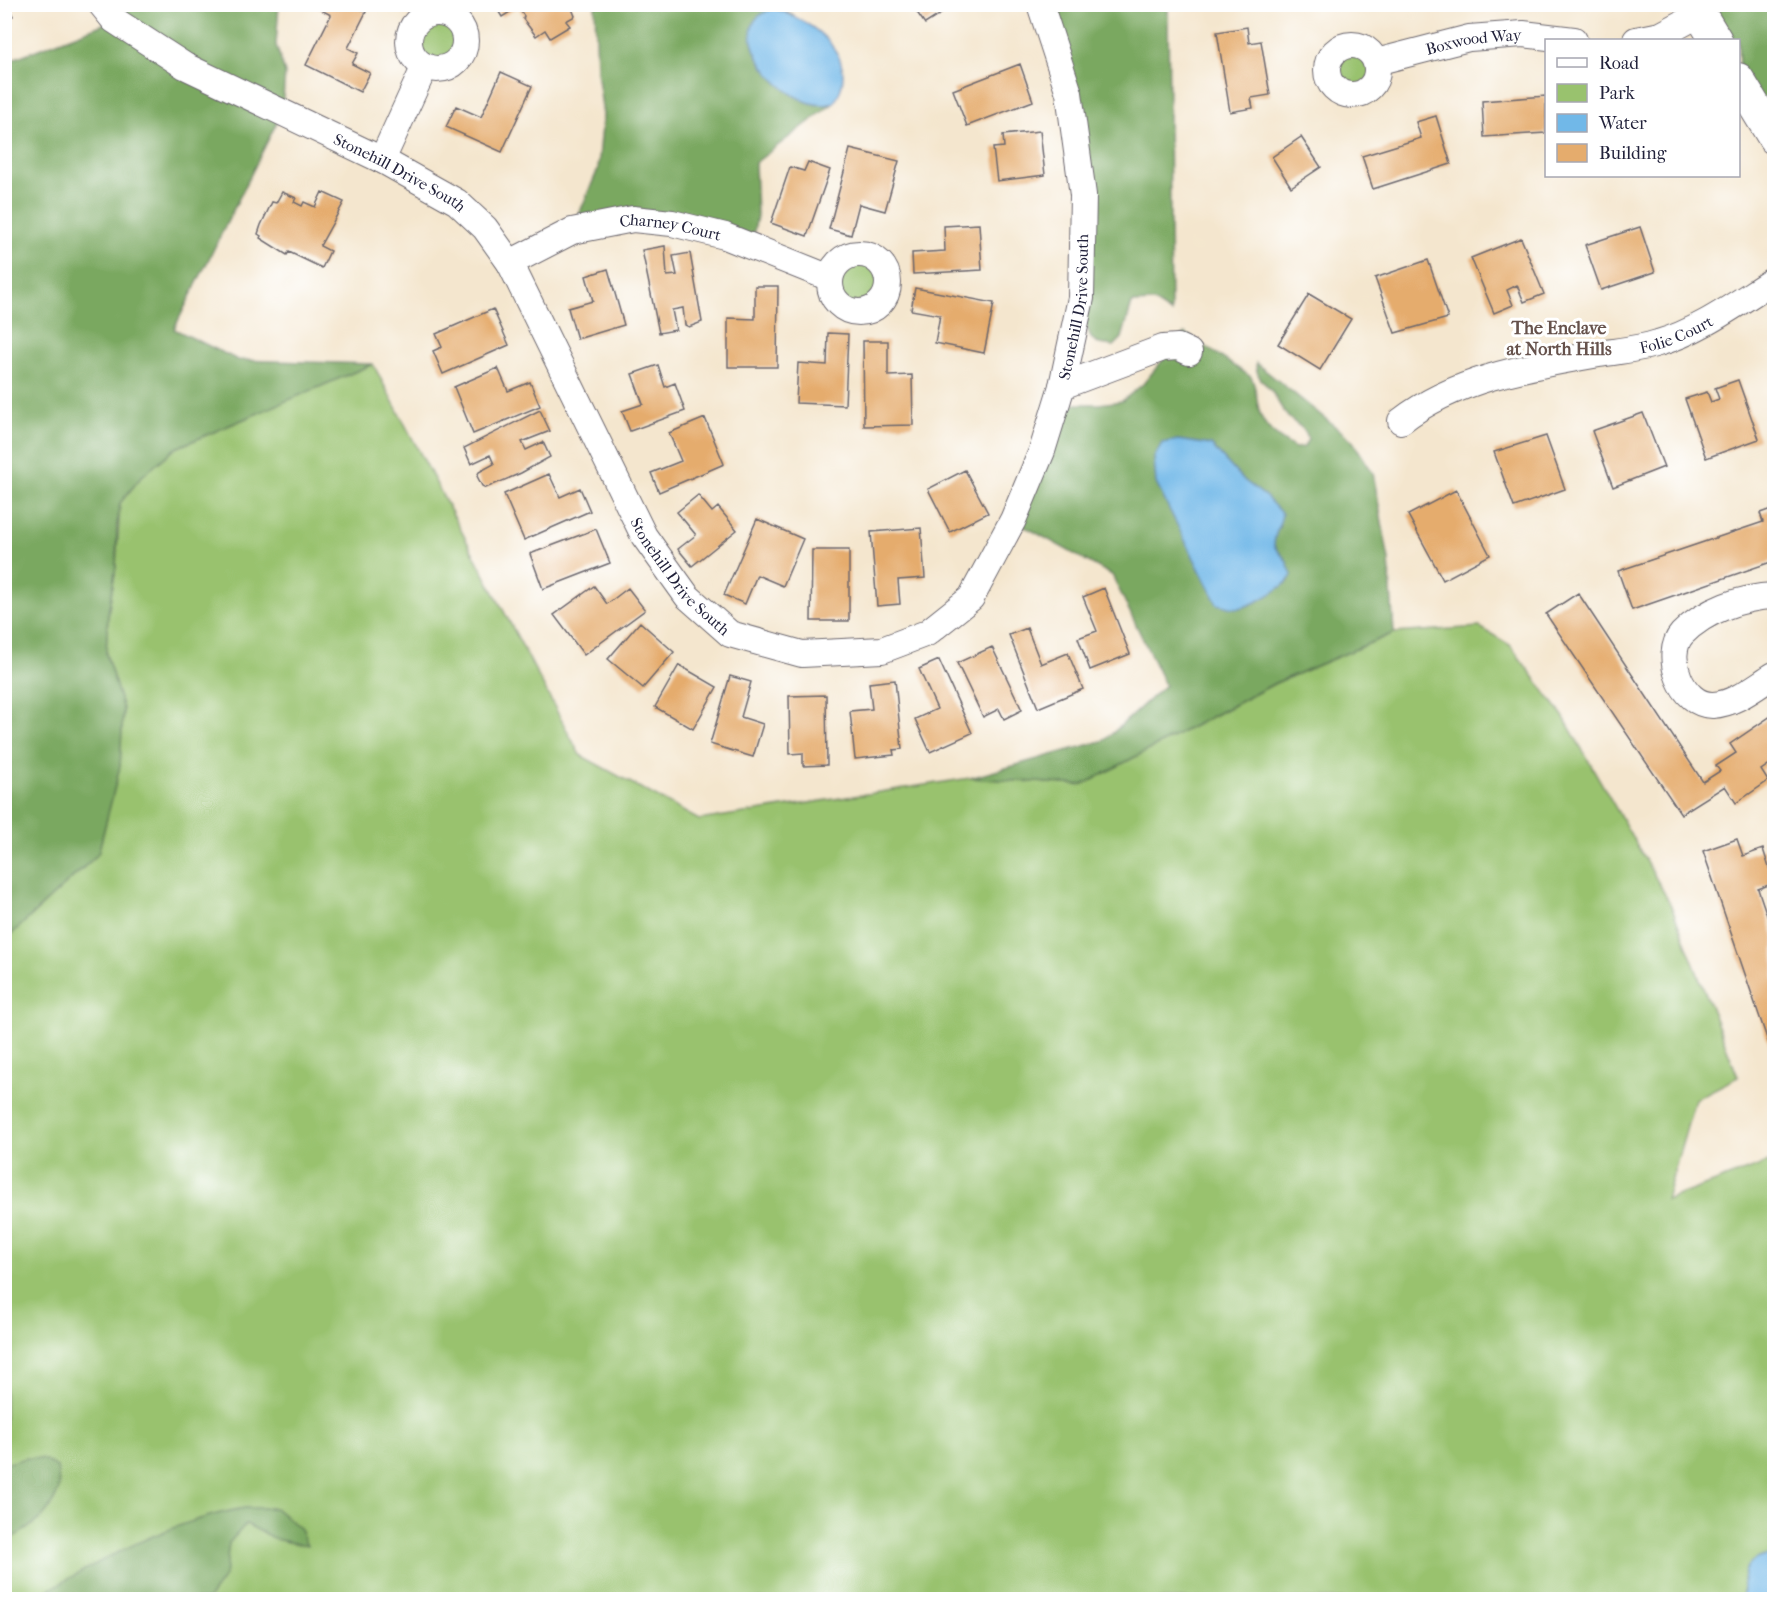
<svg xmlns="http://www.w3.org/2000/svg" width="1779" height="1604" viewBox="0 0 1779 1604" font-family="'IM FELL French Canon',serif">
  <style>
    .green { fill: #99c26e; stroke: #5e7254; stroke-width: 1.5 }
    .forest { fill: #7aa861; stroke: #4e654e; stroke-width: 1.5; fill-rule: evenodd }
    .water { fill: #71b8e8; stroke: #4a6d92; stroke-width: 1.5 }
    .building { fill: #e5ac6d }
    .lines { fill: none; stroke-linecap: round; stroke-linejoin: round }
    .minor-casing { stroke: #6c676e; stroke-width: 28 }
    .major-casing { stroke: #6c676e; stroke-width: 34 }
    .minor { stroke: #fff; stroke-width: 26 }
    .major { stroke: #fff; stroke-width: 32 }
    .labels { text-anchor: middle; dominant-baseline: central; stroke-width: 6; stroke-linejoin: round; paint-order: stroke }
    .street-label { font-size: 16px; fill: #22223b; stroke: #fff }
    .neighbourhood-label { font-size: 18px; font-weight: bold; fill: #66524c; stroke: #fff }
  </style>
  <rect width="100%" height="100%" fill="#fff"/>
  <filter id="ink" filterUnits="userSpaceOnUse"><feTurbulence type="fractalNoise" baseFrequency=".0167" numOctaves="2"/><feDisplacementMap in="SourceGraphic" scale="12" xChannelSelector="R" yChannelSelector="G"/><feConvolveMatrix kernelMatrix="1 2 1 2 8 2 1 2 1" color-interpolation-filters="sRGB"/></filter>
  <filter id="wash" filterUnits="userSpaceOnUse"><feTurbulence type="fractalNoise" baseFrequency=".008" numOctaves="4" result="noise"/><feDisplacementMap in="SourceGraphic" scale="24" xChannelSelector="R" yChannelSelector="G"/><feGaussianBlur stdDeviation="1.35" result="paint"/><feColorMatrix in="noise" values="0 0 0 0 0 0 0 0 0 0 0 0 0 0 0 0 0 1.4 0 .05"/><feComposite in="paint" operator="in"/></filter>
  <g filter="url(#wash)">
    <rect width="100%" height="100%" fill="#f4e6ce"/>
    <path class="green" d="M410 40a28 28 0 1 1 56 0a28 28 0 1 1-56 0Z
      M1327 70a25 25 0 1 1 50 0a25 25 0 1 1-50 0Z
      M830 283a29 29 0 1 1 58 0a29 29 0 1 1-58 0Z
      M373,364l207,391 119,65 271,-42 112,7 194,-102 118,-50 86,-6 30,18 53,71 107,187 68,174 -43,22 -29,101 108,-40v439l-1769,1v-660l93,-86 22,-88 3,-57 -17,-55 2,-41 8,-46 4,-64 22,-27 34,-28z"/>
    <path class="forest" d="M130,5h149l-3,40 9,28 -3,39 -108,217 64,31 135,4 -197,84 -34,28 -22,27 -3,22 -1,42 -8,46 -2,41 17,55 -3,57 -22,88 -93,86v-878l109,-42z
      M595,5h178l22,11 -20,-7 -22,37c13,34 42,43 71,60l10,-3 -79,60 2,53 -6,31 -79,-24 -100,8 26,-62 5,-54 -6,-44z
      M1040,5h128l3,308 -17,-11 -22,1 -10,35 -8,8 -15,-2 -8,-6 -9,-23 1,-120z
      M1694,5h80v97l-12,14 -23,-37 -1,-39h-22z
      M1185,333l66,44c6,12 5,21 8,33 5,20 20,28 36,38l9,-1 4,-8c-3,-11 -9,-13 -18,-20 -7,-7 -11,-16 -16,-24 -8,-13 -18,-15 -18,-32l96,77 21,33 16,87 5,73 -119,50 -193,102 -112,-7 135,-38 60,-55 -53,-110 -99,-55 44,-111 19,-5h23l23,-3 21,-17zM1211,445l30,33 25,19 14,29 -6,7v13l12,14 3,21 -39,24z
      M26,1458l17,1 14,8c1,7 3,17 1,24 -8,25 -31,40 -53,50v-77z
      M245,1508h30l25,21 7,17 -32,-7 -29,-15 -17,19 -4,33 -17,23h-183l13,-3c66,-38 132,-75 207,-88z"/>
    <path class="water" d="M775,9c40,13 88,48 59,94 -47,16 -121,-82 -59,-94z
      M1178,440l33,5 30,33 25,19 16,17c-2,12 -8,19 -8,32l12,14 6,15c-5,12 -43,33 -56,33 -6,0 -13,-3 -19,-4l-61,-121 -2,-25 8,-15z
      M1774,1554v45h-31c-1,-28 0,-40 31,-45z"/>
    <g id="blocks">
      <path class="building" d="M4,4h3l6,12 -9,5z
        M310,4h42l14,8 -18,36 10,5 -6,11 18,9 -10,19 -54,-27 25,-50z
        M494,4h76l5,12 -9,5 4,5 -20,12 -5,-8 -9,6 -13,-17 1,-3 -6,-9 -16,10z
        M912,5h43l-30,19z
        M1247,27l2,16 12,-2 9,54 -19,3 2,10 -23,4 -13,-80z
        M1020,64l13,37 -66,25 -14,-36z
        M501,72l31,14 -30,66 -56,-25 10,-21 25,11z
        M1546,96v37l-62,4 -2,-36z
        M1436,116l15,48 -78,25 -11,-33 59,-18 -5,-16z
        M1040,131l5,44 -48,6 -4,-33 11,-1 -1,-12z
        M1301,137l20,30 -30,20 -19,-30z
        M850,149l49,12 -14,50 -26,-7 -8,31 -22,-6z
        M808,162l22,8 -23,66 -36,-13 19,-56 14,4z
        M282,192l14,6 -2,4 8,4 2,-4 11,5 7,-15 22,10 -24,44 10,5 -8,17 -33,-16 -2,3 -27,-17 1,-2 -3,-2 3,-9 11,-23 4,1z
        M979,224l3,46 -69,4 -1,-21 33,-2 -1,-25z
        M1640,227l15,45 -54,18 -16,-45z
        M1521,238l23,56 -20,8 -7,-17 -10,5 6,15 -19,8 -23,-55z
        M665,246l2,30 10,-1 -4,-19 17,-3 12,69 -13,5 -4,-2 -2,-17 -11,2 4,20 -17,3 -17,-83z
        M1428,260l20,58 -53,15 -20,-55z
        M608,269l16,56 -47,14 -9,-31 25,-7 -7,-25z
        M755,286h23l-1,81h-49v-49l27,1z
        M915,288l79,15 -10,50 -49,-10 5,-28 -29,-5z
        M1309,294l42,25 -31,51 -42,-26z
        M493,309l16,36 -66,29 -10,-23 9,-4 -6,-13z
        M828,333l20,1 -3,71 -49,-2 2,-40 29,2z
        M863,341h25v35l24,-1 1,50 -49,1z
        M658,365l7,22 10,-4 10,28 -55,20 -8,-20 21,-7 -11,-30z
        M498,368l10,23 22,-9 10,24 -67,28 -19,-47z
        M1738,380l21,59 -53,19 -21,-59 22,-7 4,10 8,-3 -4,-11z
        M540,410l10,21 -28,11 4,8 17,-8 7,15 -29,16 -35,15 -4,-2 -5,-10 2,-4 15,-8 -4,-9 -19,9 -7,-16z
        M1643,413l21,54 -51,20 -21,-56z
        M705,418l19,46 -65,28 -8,-19 30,-12 -12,-28z
        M1546,436l19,53 -51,18 -20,-55z
        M965,470l23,43 -38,19 -22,-43z
        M549,474l11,23 20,-9 10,23 -66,29 -20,-46z
        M1456,490l34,65 -47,25 -35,-65z
        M698,495l14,17 6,-5 19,23 -45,36 -14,-17 18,-14 -19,-23z
        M1774,508v53l-142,49 -14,-39 145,-49 -3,-9z
        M757,519l46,20 -20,47 -26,-11 -12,29 -21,-9z
        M921,528l4,50 -27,2 2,24 -23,2 -6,-74z
        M596,529l14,34 -67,26 -13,-35z
        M812,550h37v71h-38z
        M594,586l13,18 21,-16 17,22 -61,45 -30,-40z
        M1104,588l26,66 -40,16 -12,-32 19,-7 -14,-34z
        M1578,593l125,189 17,-11 -4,-5 20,-13 -6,-9 44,-30v47l-13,9 7,11 -32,22 -11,-17 -44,28 -135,-200z
        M640,622l34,30 -31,36 -35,-29z
        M1027,628l14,36 27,-11 15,36 -45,19 -29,-73z
        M992,647l30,63 -18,9 -5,-10 -16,8 -26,-54z
        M939,660l33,73 -42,19 -15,-33 22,-10 -18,-40z
        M679,665l38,22 -24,42 -38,-22z
        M730,676l21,6 -10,35 22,7 -10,33 -43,-13z
        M895,680l7,69 -9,1 1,5 -39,4 -5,-48 22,-2 -3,-26z
        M826,695l1,70 -24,1v-13l-13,1 -1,-58z
        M1737,839l6,17 20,-7 11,34 -16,6 16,47v123l-71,-208z"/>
    </g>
  </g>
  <g filter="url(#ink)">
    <use href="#blocks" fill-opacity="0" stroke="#6c676e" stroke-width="1.5"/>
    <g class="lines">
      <g class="minor-casing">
        <g id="minor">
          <path id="s1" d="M101,4l13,16 71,46 197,94 75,42 28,26 25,35 134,273 43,60 43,38 72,20 80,-4 45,-17 44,-35 42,-78 29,-69 20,-65 19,-88 2,-103 -14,-102 -29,-89"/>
          <circle cx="437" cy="41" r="28"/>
          <path d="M1636,40l25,-5 39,-21"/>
          <circle cx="1352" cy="70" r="25"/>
          <path id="s2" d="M1376,62l93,-24 54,-4 51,6"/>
          <path d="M382,160l43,-94"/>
          <circle cx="859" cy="283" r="29"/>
          <path id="s3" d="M510,263l62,-32 61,-12 39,4 53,13 105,42"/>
          <path d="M1062,386l101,-38 15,-1 11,5"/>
          <path id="s4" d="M1401,421c55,-43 130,-55 198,-67 19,-3 40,-5 59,-11 42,-12 79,-40 116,-63"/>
          <path d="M1774,596c-31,1 -69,14 -92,38 -19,21 0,72 31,71 22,-1 43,-19 61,-30"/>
        </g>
      </g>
      <g class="major-casing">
        <path id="major" d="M1694,4l22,36
          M1738,79l36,59"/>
      </g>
      <use href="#minor" class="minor"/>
      <use href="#major" class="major"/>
    </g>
  </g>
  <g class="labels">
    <g class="street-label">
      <text stroke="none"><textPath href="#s2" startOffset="100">Boxwood Way</textPath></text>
      <text stroke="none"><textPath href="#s1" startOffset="345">Stonehill Drive South</textPath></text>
      <text stroke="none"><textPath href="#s3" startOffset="170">Charney Court</textPath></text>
      <text stroke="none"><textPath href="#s1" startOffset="1497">Stonehill Drive South</textPath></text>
      <text stroke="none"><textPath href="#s4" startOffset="291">Folie Court</textPath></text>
      <text stroke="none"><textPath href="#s1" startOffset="849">Stonehill Drive South</textPath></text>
    </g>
    <g class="neighbourhood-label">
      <text x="1559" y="328">The Enclave<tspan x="1559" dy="21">at North Hills</tspan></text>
    </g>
  </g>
  <rect width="1779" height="1604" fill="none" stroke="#fff" stroke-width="24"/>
  <rect x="1545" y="39" width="195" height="138" fill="#ffffff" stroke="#a7a7b1" stroke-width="1.5"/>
  <rect x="1557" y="58" width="30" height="9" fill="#ffffff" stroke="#a7a7b1" stroke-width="1.5"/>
  <text x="1599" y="69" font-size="18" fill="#22223b">Road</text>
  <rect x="1557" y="84" width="30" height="18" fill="#99c26e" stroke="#a7a7b1" stroke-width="1.5"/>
  <text x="1599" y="99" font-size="18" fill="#22223b">Park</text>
  <rect x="1557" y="114" width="30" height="18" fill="#71b8e8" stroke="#a7a7b1" stroke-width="1.5"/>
  <text x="1599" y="129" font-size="18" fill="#22223b">Water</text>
  <rect x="1557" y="144" width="30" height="18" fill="#e5ac6d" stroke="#a7a7b1" stroke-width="1.5"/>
  <text x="1599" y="159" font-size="18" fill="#22223b">Building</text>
</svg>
